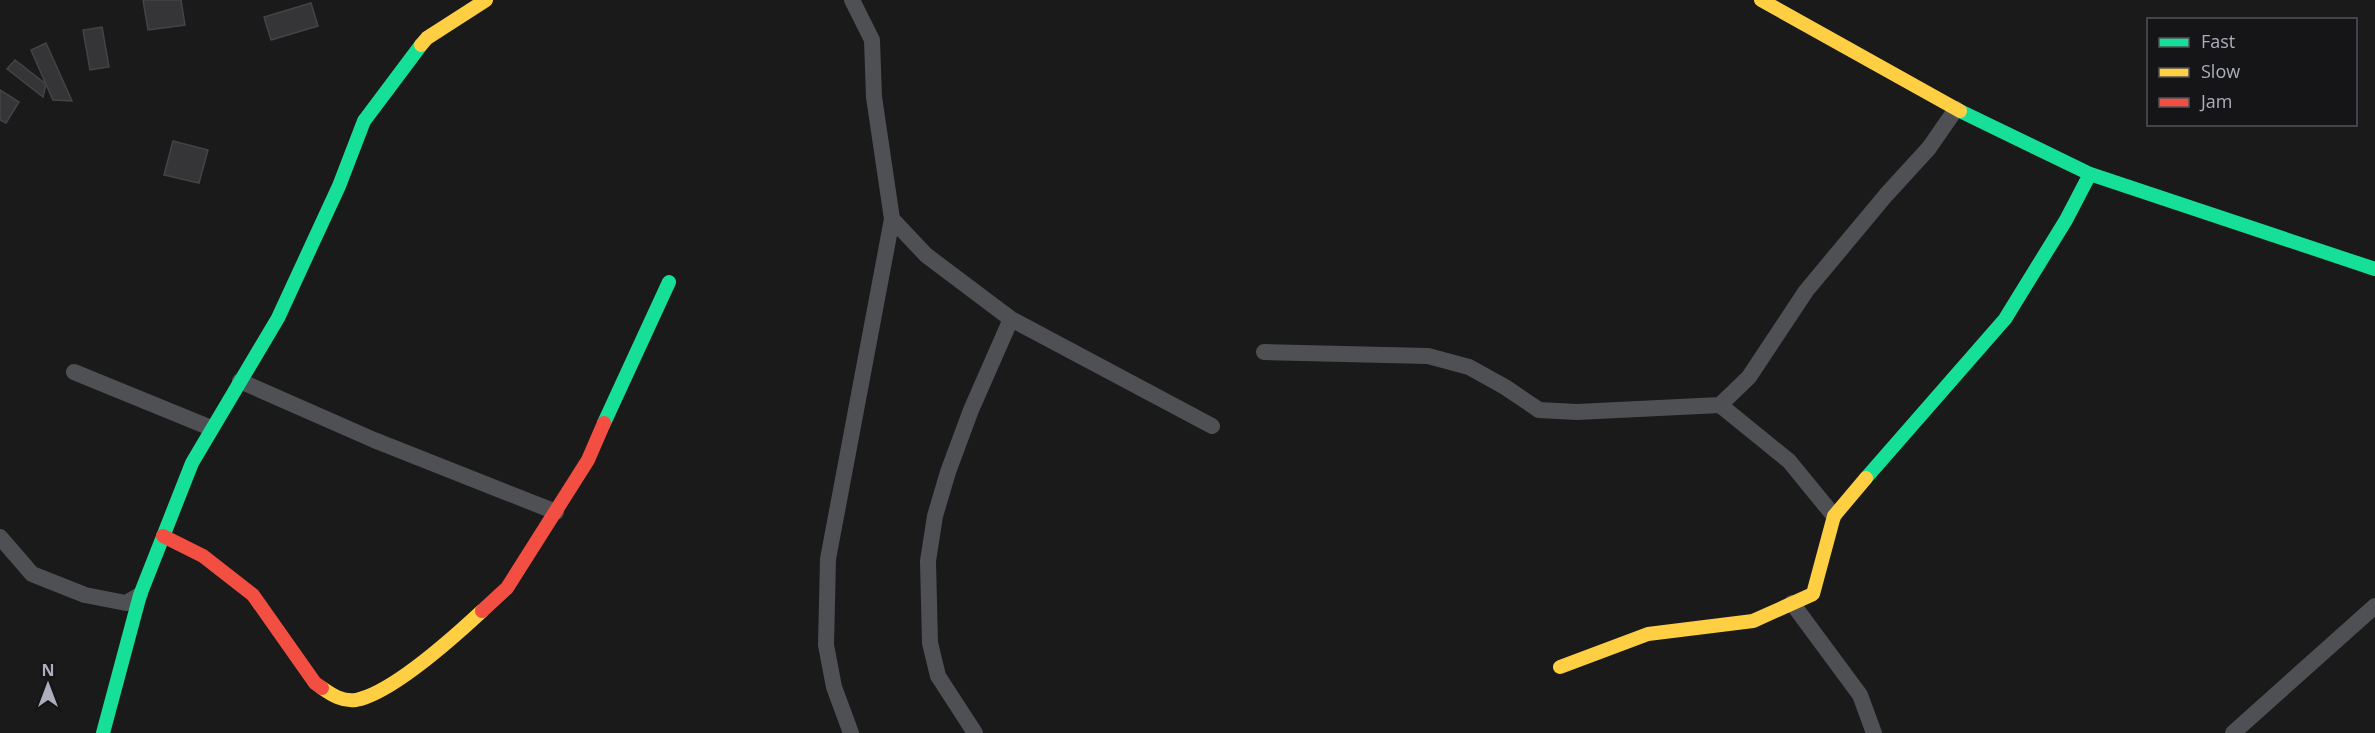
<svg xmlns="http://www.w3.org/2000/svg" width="2375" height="733" viewBox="0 0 2375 733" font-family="'Open Sans',sans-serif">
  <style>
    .building { fill: #353537; stroke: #434447; stroke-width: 1.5 }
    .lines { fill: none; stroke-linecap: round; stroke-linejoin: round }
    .street { stroke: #4f5054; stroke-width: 16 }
    .fast { stroke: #16e098; stroke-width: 14 }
    .slow { stroke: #ffcf43; stroke-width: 14 }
    .jam { stroke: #f24e42; stroke-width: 14 }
  </style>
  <rect width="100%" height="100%" fill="#1a1a1b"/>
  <path class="building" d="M143,0h38l4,25 -37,5z
    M311,3l7,23 -47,14 -7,-23z
    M102,27l7,40 -19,3 -7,-40z
    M46,43l26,58 -19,-1 -22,-50z
    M15,60l31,24 -3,13 -36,-28z
    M0,90l19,12 -13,21 -6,-3z
    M173,141l35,9 -9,33 -35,-8z"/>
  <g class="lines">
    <path class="street" d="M852,0l20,40 2,57 18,122 34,36 85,64 201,107
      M1264,352l164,4 41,11 36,20 34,23 38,2 143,-7 69,56 45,55
      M74,372l137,56
      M240,381l134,59 182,72
      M1720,405l29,-28 57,-86 80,-96 43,-47 27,-39
      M0,537l32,37 53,21 41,8 14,-8
      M1792,603l68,92 14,38
      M851,733l-17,-46 -8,-42 2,-86 64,-340
      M975,733l-37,-57 -8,-33 -2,-82 7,-45 13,-44 23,-62 40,-91
      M2233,733l142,-127"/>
    <path class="fast" d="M1960,111l130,63 285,95
      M604,423l65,-141
      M1866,478l139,-159 61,-99 24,-46
      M103,733l37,-138 52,-132 86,-145 61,-132 25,-65 57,-76"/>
    <path class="slow" d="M1761,0l199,111
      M421,45l6,-7 59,-38
      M1560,667l88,-33 105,-13 60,-27 21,-78 32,-38
      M322,688c10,7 21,14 34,12 36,-7 98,-63 126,-89"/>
    <path class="jam" d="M163,536l40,20 50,39 62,88 7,5
      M482,611l25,-23 81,-128 16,-37"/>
  </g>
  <rect x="2147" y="18" width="210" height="108" fill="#151417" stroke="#515259" stroke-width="1.5"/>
  <rect x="2159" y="38" width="30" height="9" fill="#16e098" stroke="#515259" stroke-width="1.5"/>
  <text x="2201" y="48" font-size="18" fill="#acaebb">Fast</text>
  <rect x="2159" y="68" width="30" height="9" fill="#ffcf43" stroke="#515259" stroke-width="1.5"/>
  <text x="2201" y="78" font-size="18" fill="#acaebb">Slow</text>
  <rect x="2159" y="98" width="30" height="9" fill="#f24e42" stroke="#515259" stroke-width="1.5"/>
  <text x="2201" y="108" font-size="18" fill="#acaebb">Jam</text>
  <g transform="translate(48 685)" stroke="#151417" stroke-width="4.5" paint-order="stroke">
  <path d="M0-4.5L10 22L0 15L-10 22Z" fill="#acaebb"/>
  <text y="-9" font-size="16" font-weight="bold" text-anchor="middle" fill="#acaebb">N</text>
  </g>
</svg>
